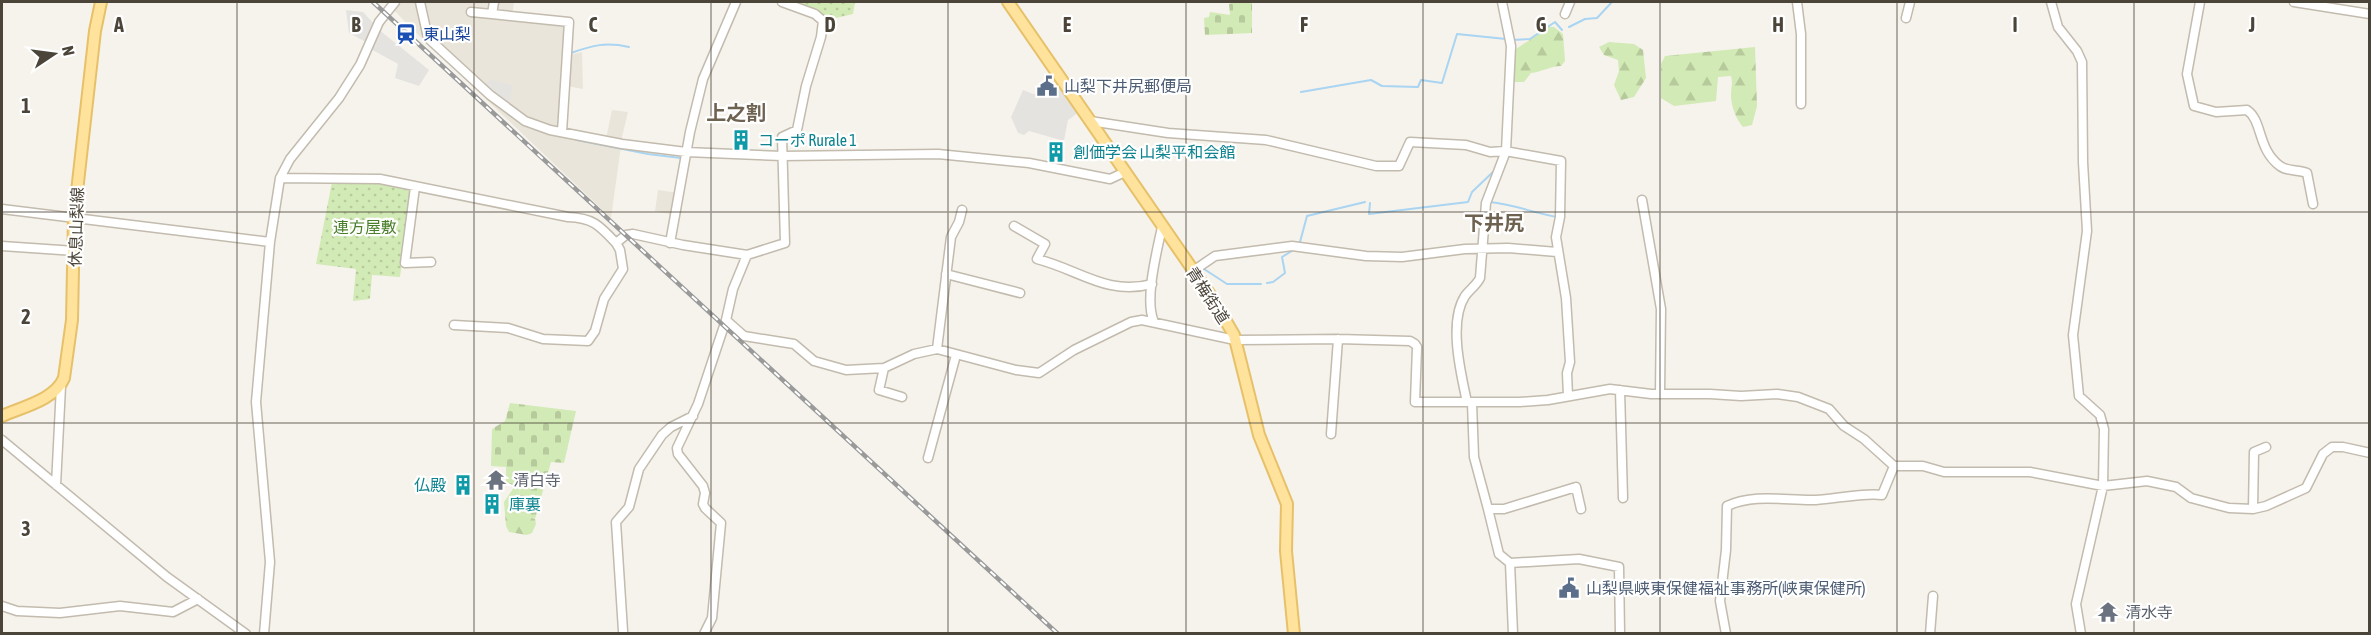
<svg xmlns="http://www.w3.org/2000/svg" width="2371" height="635" viewBox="0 0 2371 635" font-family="'Asap Condensed','Noto Sans JP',sans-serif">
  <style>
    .residential { fill: #eae5da }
    .forest { fill: url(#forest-firs) }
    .cemetery { fill: url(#cemetery-stones) }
    .park { fill: url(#park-dots) }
    .parking { fill: #e5e3e0 }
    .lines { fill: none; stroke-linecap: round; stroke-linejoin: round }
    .stream { stroke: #a9d4f2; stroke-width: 2 }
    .minor-casing { stroke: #c2bbae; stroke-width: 11 }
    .major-casing { stroke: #e6c16a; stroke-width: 14 }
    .minor { stroke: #fff; stroke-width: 8 }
    .major { stroke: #ffe39c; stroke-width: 10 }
    .rail-casing { stroke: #9a9a9a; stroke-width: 4.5 }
    .rail { stroke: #fff; stroke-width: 2; stroke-dasharray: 7; stroke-linecap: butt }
    .grid { fill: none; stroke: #4b4439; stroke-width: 1.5; stroke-opacity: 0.55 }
    .labels { text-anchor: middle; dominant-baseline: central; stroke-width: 4.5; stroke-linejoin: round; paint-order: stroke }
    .transit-label { font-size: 16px; fill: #164399; stroke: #fff; text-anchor: start }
    .service-label { font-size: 16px; fill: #4e5e75; stroke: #fff; text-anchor: start }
    .culture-label { font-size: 16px; fill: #0d838f; stroke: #fff; text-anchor: start }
    .street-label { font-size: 16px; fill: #4b4439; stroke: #fff }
    .park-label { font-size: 16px; fill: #4a7f2a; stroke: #fff }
    .worship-label { font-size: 16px; fill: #5b616d; stroke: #fff; text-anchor: start }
    .quarter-label { font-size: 20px; font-weight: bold; fill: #6e6250; stroke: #fff }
    .grid-label { font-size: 20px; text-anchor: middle; font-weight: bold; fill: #4b4439; stroke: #fff; stroke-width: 4.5; stroke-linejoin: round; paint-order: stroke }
  </style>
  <defs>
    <pattern id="forest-firs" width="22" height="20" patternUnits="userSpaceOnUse" patternTransform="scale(1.5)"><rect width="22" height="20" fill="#d2eab5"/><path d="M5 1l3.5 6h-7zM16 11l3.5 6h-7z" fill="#b6ca9c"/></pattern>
    <pattern id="cemetery-stones" width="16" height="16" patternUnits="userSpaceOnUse" patternTransform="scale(1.5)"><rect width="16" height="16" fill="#d2eab5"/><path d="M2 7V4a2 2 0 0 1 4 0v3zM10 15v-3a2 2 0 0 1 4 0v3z" fill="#b6ca9c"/></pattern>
    <pattern id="park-dots" width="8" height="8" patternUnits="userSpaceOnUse" patternTransform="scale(1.5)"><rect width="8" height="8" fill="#d2eab5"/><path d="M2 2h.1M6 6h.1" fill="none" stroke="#b6ca9c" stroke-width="1.8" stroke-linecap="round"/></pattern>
  </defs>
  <rect width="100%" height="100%" fill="#f6f3ec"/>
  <path class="residential" d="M396,2h118l-2,14 55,8 -7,110 61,12 -10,72 -202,-192 -15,-16z
    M582,52l1,37 -16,-3 3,-31z
    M612,110l16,2 -7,29 -15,-2z
    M658,190l21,3 -4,22 -20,-4z"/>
  <path class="forest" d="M1549,27h5l9,7 2,27 -4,5c-11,0 -19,6 -30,7l-7,9h-10l-2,-6 4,-27z
    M1609,42l25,2 9,6 3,28 -12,19 -13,3 -7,-15 5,-14 -1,-11 -14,-5 -5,-8z
    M1755,47l2,59 -5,19 -9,2c-7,-8 -12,-21 -12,-32 0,-7 2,-12 0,-19l-13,1 -2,24 -42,5 -13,-8v-34l4,-8z
    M515,486l5,1 -3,26 18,6 1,5 -4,9 -5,2 -18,-3 -3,-6 -2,-24z"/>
  <path class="cemetery" d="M1238,2h14v31l-47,2 -1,-17 5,-1 1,-5 20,3 -1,-11z
    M510,403l66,8 -12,52 -13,-1 -16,57 -18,-6 3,-26 -14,-4v-16l-15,-1 1,-37 13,-8z"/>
  <path class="park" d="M782,2h73l-2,12 -30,7z
    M332,182h48l32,6 -12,89 -28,-2 -2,24 -17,2 3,-32 -40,-5z"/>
  <path class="parking" d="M346,10l17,2 12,13 -9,17 -17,-9z
    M378,29l51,41 -10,16 -24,-8 3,-14 -29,-16z
    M492,80l21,5 -4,19 -23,-19v-3z
    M1063,88l16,24 -11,8 -4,21 -35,-10 -5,4 -6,-2 -7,-16 12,-27 10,4z"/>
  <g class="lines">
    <path class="stream" d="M1569,27l16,-8 12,-1 15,-16
      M1512,40l18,-1 25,-17 7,8
      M571,53c22,-8 35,-11 58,-6
      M1301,92l70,-12 11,6 36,1 3,-7 21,3 15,-49 49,5
      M508,114l8,5
      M526,125l17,7
      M577,140l71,14 33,4
      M1490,202c23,2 43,11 67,15
      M1370,203l-1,11 99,-12 4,-10 23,-22
      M1300,242l7,-26 58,-14
      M1204,269l23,15h34
      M1267,283l6,-1 12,-9 -3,-16 13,-8"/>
    <g class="minor-casing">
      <path id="minor" d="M420,2l8,36 62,57 35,26 25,9 72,14 64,8 96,4 156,-2 91,9 81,16 15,-7
        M1797,2l4,32v70
        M2051,2l7,25 19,24 5,11 1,100 4,69 -14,104 6,61 21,19 4,14 -1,57 -27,118 5,30
        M2200,2l-13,72 7,32 22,6 31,-2c16,11 10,39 33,56 8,6 18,3 27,7l6,31
        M2294,2l76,12
        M471,12l21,2 2,-12
        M492,14l77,8 -7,110
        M1565,14l5,-12
        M1906,18l4,-16
        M1090,121l78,12 98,7 110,26h23l11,-24 56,3 24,7 15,-1 56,10 -1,56 -4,20 10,61 4,64 -3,11 1,23
        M280,178l100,1 188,38c25,1 31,8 48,26l10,-8 7,-1 50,11 64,10 38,-12 -3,-106 15,-7 9,-44 15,-49 2,-16 -8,-7 -33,-12
        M415,187l-10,76 26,-1
        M1642,200l19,109 -1,85
        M2,209l268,33
        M1014,226l31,18 -8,15c43,11 70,37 115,25
        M670,243l20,-111 13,-53 33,-77
        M2,246l73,5
        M1193,271l22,-15 77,-10 74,10 36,1 63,-8 43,-1 49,4
        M946,274l74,19
        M726,320l18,16 50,8 20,17 32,9 38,-2 30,-14 23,-5 79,21 23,3 35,-23 57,-28 11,-2 93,20 103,-1 72,2 5,3 2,3 -2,55h105l28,-2 62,-11 41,5h59l31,2 36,-2 21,3 31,12 15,17 20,13 30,27h29l21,6h86l73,14 44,-5 29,6 15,11 38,10 24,1 13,-3 40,-18 17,-34 9,-7h11l27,6
        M1154,322c-10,-22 3,-71 8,-95
        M454,325l54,3 35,11 45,2 7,-10 9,-32 19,-30 -3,-19 -4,-7
        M937,349l14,-112 8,-15 3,-12
        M884,368l-5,22 23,7
        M1620,390l3,108
        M1467,402c-6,-28 -19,-80 -2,-106 4,-6 11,-10 15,-18l6,-75 20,-52 5,-105 -9,-44
        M1472,403l2,54 14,52
        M1331,434l7,-95
        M2,440l165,137 79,57
        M928,458l28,-103
        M56,485l5,-99
        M1581,509l-5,-22 -72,22h-16l11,45 11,9 69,-4 40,8 1,67
        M2253,509l1,-57 12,-5
        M1510,563l3,71
        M2,606l15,5 43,2 60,-7 53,6 25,-13
        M623,631l-7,-109 13,-15 10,-38 23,-34 9,-8 22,-11
        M264,634l6,-72 -14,-160 14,-160 10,-64 10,-19 49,-61 21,-33 19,-43 16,-20
        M704,634l8,-16 9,-95 -16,-15 -2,-4 2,-11 -2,-7 -25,-32 -1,-6 21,-44 28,-84 7,-31 14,-34
        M1726,634l-6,-33 6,-51 1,-44c28,-13 60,-5 89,-6 19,-1 50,-8 66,-5l12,-29
        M1930,634l3,-38"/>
    </g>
    <g class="major-casing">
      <path id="major" d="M1008,2l205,297 21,36 25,100 28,69 -1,47 8,83
        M2,416c20,-9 53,-16 62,-38l8,-58 2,-102 21,-187 6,-29"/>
    </g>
    <use href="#minor" class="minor"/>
    <use href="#major" class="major"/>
    <g class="rail-casing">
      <path id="rail" d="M373,2l685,632"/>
    </g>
    <use href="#rail" class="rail"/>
  </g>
  <path class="grid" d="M237,2v632M474,2v632M711,2v632M948,2v632M1186,2v632M1423,2v632M1660,2v632M1897,2v632M2134,2v632M2,212h2368M2,423h2368"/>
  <defs>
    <g id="station-bare" transform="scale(1.62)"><path d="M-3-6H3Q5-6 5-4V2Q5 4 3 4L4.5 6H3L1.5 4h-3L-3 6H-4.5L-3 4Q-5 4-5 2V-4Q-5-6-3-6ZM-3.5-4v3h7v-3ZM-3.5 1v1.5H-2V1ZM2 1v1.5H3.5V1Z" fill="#1a4fb4" stroke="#fff" stroke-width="2.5" paint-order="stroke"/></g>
    <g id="civic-bare" transform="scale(1.62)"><path d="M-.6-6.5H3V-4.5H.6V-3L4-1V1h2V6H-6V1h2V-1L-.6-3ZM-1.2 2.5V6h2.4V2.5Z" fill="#5c6f8a" stroke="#fff" stroke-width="2.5" paint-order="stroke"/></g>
    <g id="building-bare" transform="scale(1.62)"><path d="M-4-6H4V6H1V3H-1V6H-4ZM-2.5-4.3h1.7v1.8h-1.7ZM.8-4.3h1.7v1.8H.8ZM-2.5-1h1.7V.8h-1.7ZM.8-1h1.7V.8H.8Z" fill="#0f9aa8" stroke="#fff" stroke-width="2.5" paint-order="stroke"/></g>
    <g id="temple-bare" transform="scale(1.62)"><path d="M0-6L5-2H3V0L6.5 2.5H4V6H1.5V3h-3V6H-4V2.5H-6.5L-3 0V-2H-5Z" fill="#6b7280" stroke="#fff" stroke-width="2.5" paint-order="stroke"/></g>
  </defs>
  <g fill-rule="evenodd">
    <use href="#station-bare" x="406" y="34"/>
    <use href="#civic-bare" x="1047" y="86"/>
    <use href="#building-bare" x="741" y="140"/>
    <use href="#building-bare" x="1056" y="152"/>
    <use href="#temple-bare" x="496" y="480"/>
    <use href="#building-bare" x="463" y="485"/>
    <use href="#building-bare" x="492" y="504"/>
    <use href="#civic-bare" x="1569" y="588"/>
    <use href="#temple-bare" x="2108" y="612"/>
  </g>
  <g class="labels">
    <g class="transit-label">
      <text x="423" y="34">東山梨</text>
    </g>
    <g class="service-label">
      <text x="1064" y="86">山梨下井尻郵便局</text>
      <text x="1586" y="588">山梨県峡東保健福祉事務所(峡東保健所)</text>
    </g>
    <g class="culture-label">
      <text x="758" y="140">コーポ Rurale 1</text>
      <text x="1073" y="152">創価学会 山梨平和会館</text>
      <text x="446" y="485" text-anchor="end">仏殿</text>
      <text x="509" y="504">庫裏</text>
    </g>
    <g class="street-label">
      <text transform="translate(76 227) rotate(-88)">休息山梨線</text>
      <text transform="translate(1208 295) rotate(57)">青梅街道</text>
    </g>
    <g class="park-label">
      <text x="365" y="227">連方屋敷</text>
    </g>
    <g class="worship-label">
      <text x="513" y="480">清白寺</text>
      <text x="2125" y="612">清水寺</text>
    </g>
    <g class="quarter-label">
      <text x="736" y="112">上之割</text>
      <text x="1494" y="222">下井尻</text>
    </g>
  </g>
  <g class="grid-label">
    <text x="119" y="32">A</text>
    <text x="356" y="32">B</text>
    <text x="593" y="32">C</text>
    <text x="830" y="32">D</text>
    <text x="1067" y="32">E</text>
    <text x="1304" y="32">F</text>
    <text x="1541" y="32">G</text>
    <text x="1778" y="32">H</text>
    <text x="2015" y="32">I</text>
    <text x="2252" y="32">J</text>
    <text x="26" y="113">1</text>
    <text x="26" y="324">2</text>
    <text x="26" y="536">3</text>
  </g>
  <rect width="2371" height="635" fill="none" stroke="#4b4439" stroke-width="6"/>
  <g transform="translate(54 54) rotate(77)" stroke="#ffffff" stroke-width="4.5" paint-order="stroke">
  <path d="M0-4.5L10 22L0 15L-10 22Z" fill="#4b4439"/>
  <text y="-9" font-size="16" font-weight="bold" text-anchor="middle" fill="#4b4439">N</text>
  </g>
</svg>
